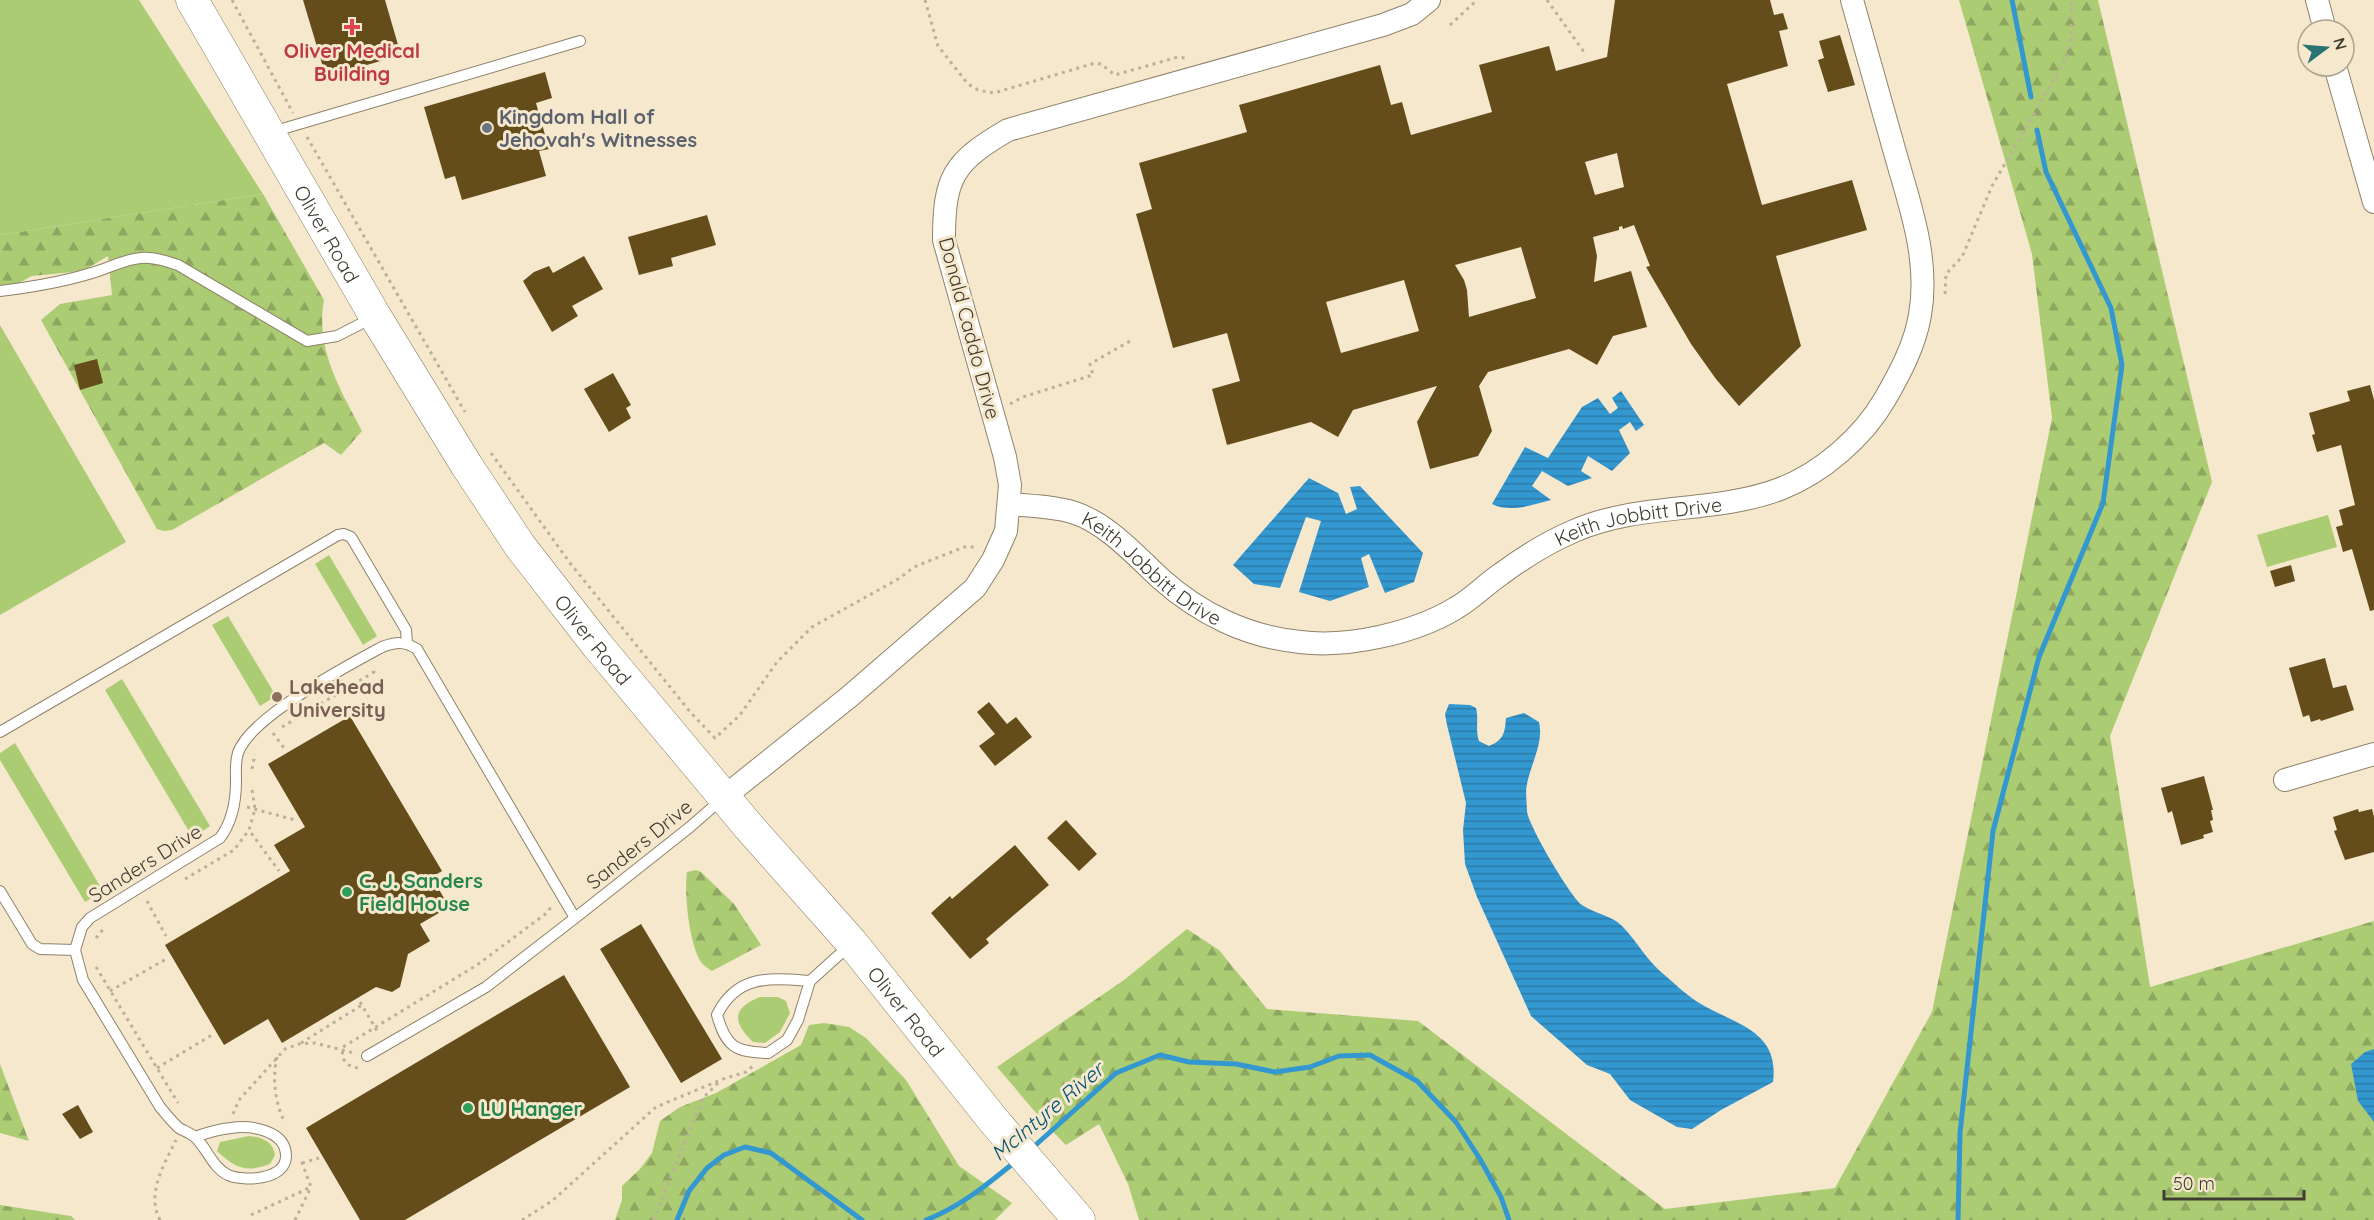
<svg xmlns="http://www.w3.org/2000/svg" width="2374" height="1220" viewBox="0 0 2374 1220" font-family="Quicksand,sans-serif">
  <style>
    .green { fill: #accc74 }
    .forest { fill: url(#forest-firs) }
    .water { fill: url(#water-rules) }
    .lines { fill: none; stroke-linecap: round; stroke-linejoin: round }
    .stream { stroke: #3397d0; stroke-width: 5 }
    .building { fill: #644d1a; fill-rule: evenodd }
    .lane-casing { stroke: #8e8269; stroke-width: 12 }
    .street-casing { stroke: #8e8269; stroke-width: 24 }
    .secondary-casing { stroke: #8e8269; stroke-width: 33 }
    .path { stroke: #bbb09a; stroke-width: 3; stroke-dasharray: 3 4.5; stroke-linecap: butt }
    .lane { stroke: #fff; stroke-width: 10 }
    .street { stroke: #fff; stroke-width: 22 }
    .secondary { stroke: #fff; stroke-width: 32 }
    .health-dot { fill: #e0444e; stroke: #f5e8cd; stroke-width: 2 }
    .worship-dot { fill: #6b7280; stroke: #f5e8cd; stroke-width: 2 }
    .education-dot { fill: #8d6e63; stroke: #f5e8cd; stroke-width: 2 }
    .leisure-dot { fill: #2e9e5b; stroke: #f5e8cd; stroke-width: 2 }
    .labels { text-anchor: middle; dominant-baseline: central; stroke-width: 6; stroke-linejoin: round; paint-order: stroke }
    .health-label { font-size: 20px; font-weight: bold; fill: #be3a42; stroke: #f5e8cd }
    .worship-label { font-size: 20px; font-weight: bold; fill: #5b616d; stroke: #f5e8cd; text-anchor: start }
    .street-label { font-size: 20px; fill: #413c31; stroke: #f5e8cd }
    .education-label { font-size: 20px; font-weight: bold; fill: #785e54; stroke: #f5e8cd; text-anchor: start }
    .leisure-label { font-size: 20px; font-weight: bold; fill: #27864d; stroke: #f5e8cd; text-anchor: start }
    .water-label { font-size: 21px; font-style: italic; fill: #025278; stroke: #f5e8cd }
  </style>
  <defs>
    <pattern id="forest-firs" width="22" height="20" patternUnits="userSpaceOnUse" patternTransform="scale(1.5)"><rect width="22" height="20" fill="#accc74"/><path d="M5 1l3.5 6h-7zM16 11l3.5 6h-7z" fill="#8ea760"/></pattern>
    <pattern id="water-rules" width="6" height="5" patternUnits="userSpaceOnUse" patternTransform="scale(1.5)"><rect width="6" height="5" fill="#3397d0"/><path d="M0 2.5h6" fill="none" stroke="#2d7ca9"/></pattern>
  </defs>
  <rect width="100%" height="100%" fill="#f5e8cd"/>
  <path class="green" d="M0,0h139l124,194 -263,41z
    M0,325l126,217 -126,73z
    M2328,515l9,32 -70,20 -10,-32z
    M329,555l48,81 -14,9 -48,-81z
    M228,616l48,80 -16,10 -48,-81z
    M122,679l88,147 -17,12 -88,-148z
    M15,743l88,148 -18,11 -85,-142v-7z
    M760,997h18l8,4 4,12 -10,19 -15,11 -12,-1c-21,-20 -21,-34 7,-45z
    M249,1136c12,1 24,5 26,19l-5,9c-24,9 -35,4 -53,-13l3,-9z"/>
  <path class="forest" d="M1959,0h139l114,482 -102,254 40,251 224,-66v299h-1235l-11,-36 -29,-60 -33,21c-25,-24 -46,-52 -69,-78l127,-87 63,-51 32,21 48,59 151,12 247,188 170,-21 97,-176 120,-594 -20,-164z
    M263,194l61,106c-9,49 16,89 38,131l-21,24 -17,-12 -152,87 -8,1 -7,-2 -116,-209 19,-16 52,-9 -4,-39 -25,15 -51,5 -32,17v-58z
    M696,870l5,2 33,32 27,41 -49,26c-3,-2 -9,-6 -11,-9 -12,-19 -17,-69 -14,-90z
    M824,1023l25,4 17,11 40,42 53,86 53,37 -17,17h-380l7,-20v-14l18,-17 12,-16 8,-32 20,-14 36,-14 85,-48 8,-20z
    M0,1064l29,77 -29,-8z
    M0,1205l71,11 4,4h-75z"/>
  <path class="water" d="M1621,391l23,34 -8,6 -6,-9 -11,8 11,23 -18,18 -24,-15 -7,15 11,7 -24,8 -26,-15 -10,15 19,14c-19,5 -41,13 -59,4l33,-57 23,11 34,-51 16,-9 12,16 8,-6 -6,-10z
    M1309,478l29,15 8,21 11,-5 -7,-22 10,-1 63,67 -9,29 -29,11 -16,-39 -8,4 8,29 -39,14 -31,-9 22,-71 -15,-4 -26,71 -26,-4 -21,-19z
    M1449,704l21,1 6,3c3,11 -1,22 3,33l10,5c15,-6 16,-14 17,-28l18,-5 15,9c5,21 -8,41 -12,62 -2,8 0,19 0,27 0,12 44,87 55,94 13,9 29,10 40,21 14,14 24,33 39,46 11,9 23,21 35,29 35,23 84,27 77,81l-52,28 -29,19 -15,-2 -47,-27 -20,-26 -23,-9 -56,-49 -54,-119 -12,-33 -2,-34 3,-27 -19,-78 -2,-11z
    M2374,1049v73l-16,-21 -7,-37 14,-12z"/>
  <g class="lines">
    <path class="stream" d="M2012,0l19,97
      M1030,1150l86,-77 44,-18 29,7 47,2 39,8 35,-5 29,-11 31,-1 47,26 39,41 24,37 21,38 8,23
      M677,1220l12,-29 18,-23 17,-13 21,-8 26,6 91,67
      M926,1220c34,-13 62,-36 90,-59
      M1958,1220l2,-87 33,-302 46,-174 64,-154 19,-138 -11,-57 -65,-136 -9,-42"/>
  </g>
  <path class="building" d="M303,0h82l16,55 -75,22z
    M1615,0h155l4,15 9,-2 5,16 -9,2 9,35 -61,18 35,121 90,-25 15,50 -91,26 25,90 -62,60 -23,-27 -25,-35 -45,-77 4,-1 -16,-41 -11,4 -1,-3 -3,1v3l-26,7 4,19 -3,26 37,-11 16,56 -34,9 -16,29 -28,-16 -81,23 -9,14 13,45 -14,25 -48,13 -13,-47 20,-36 -84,24 -15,27 -27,-15 -84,23 -15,-56 28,-8 -13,-48 -54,15 -37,-134 16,-5 -13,-46 108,-31 -8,-27 141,-40 11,40 11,-3 9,33 81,-23 -13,-47 70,-19 7,25 51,-14zM1617,153l7,34 -29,8 -10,-33zM1521,247l15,51 -67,19 -2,-27 -3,-10 -9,-15zM1404,280l15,51 -78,22 -15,-51z
    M1840,35l15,50 -27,7 -10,-32 6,-2 -5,-17z
    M545,72l7,26 -16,5 13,46 -10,2 7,25 -84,24 -7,-24 -10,3 -21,-72z
    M707,215l9,30 -45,13 2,8 -34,9 -11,-38z
    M584,256l19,33 -31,17 6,10 -26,16 -29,-51 11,-9 15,-6 4,7z
    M97,359l6,24 -23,7 -6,-25z
    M613,373l18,32 -5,3 5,10 -22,14 -25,-43z
    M2370,385l4,15v210l-4,1 -18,-62 -9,3 -7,-25 7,-2 -4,-15 16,-5 -14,-60 -24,7 -5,-17 3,-1 -6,-21 41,-12 -3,-10z
    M2291,565l4,16 -20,6 -5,-16z
    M2325,658l8,30 13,-3 8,25 -33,11 -1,-2 -9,3 -2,-7 -6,2 -14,-49z
    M989,702l18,22 9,-7 16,20 -37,29 -16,-20 16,-12 -18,-22z
    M350,716l92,155 -10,6 17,30 -29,17 10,17 -22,13 -8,33 -8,5 -16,-5 -94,56 -14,-24 -44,26 -59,-100 125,-74 -16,-26 31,-18 -37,-63z
    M2204,776l9,34h-2l2,10 -3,1 3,11 -10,3 1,3 -23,7 -9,-34 -4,2 -7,-25z
    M2358,809l1,3 13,-3 2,8v35l-29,8 -11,-29 3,-1 -4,-13z
    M1066,820l31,34 -18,17 -32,-33z
    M1015,845l34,40 -63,54 3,4 -19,16 -39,-46 19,-17 2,3z
    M641,924l81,135 -41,24 -81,-134z
    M564,975l66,112 -225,133h-45l-54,-92z
    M78,1105l15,27 -13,7 -18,-25z"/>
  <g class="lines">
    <g class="lane-casing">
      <path id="lane" d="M272,132l308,-91
        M0,291c33,-4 69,-10 101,-21 14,-5 26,-11 40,-12 13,-1 25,3 37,7l129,76 30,-5 35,-18
        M0,732l338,-197 6,-1 7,3 55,93 1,13
        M0,891l32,53 8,5 35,1
        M810,981l-12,39 -11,20 -19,13c-33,-1 -42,-6 -51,-38 20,-41 53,-37 93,-34l40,-36
        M367,1056l119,-69 89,-69
        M195,1137c11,-4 24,-8 36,-9 19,-3 55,2 55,28 0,24 -42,26 -58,19 -16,-8 -21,-27 -33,-38 -5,-4 -11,-6 -16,-9 -7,-6 -13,-14 -19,-21l-77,-127 -8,-30 7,-23 8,-9 130,-80c12,-16 16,-37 16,-57 0,-9 -1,-19 2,-28 12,-36 109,-87 144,-106 14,-5 22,-6 35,2l158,269 115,-91 32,-28"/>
    </g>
    <g class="street-casing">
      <g id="street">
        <path d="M2317,0l8,30"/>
        <path d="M2335,66l39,136"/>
        <path id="s1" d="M1009,504c21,2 43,2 63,8 34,10 64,44 89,67 39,35 87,58 139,63 48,6 115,-9 156,-34 16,-9 30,-24 45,-34 23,-17 47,-32 73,-43 66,-29 140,-17 206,-42 42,-16 83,-52 105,-90 15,-26 30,-54 35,-84 10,-57 -11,-112 -26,-166 -14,-50 -28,-99 -42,-149"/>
        <path d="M2285,780l89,-26"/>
        <path d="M724,797l125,-100 126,-109 18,-28 13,-29 4,-46 -5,-28 -61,-217c0,-63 9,-78 64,-110l375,-105 29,-11 17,-14"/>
      </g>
    </g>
    <g class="secondary-casing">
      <g id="secondary">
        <path id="s2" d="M192,0l183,316 92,150 53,80 77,99 152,182 103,116 142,178 85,99"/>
      </g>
    </g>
    <path class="path" d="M232,0l61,113
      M925,0l13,46 30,38 10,6 16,3 101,-30 6,1 14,11 63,-18 7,1
      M1547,0l37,52
      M1450,25l27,-25
      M307,137l158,275
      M1945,294l1,-20 16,-17 30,-71 75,-129 4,-21v-36
      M1010,404l13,-7 70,-22 -3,-11 40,-23
      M491,453l79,110 121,150 24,25 25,-23 37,-53 35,-35 88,-49 14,-11 50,-20h10
      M282,727l92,-55 -3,-3
      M273,733l11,15
      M252,769l3,-15
      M252,790l3,19 -6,21 30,41
      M247,807l48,13
      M185,879l49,-29 15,-20
      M147,901l19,35
      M96,938l9,-11
      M96,967l82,136
      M110,991l58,-33
      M360,1002l19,32
      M301,1043l61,-38
      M277,1057c-5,22 -2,46 8,66
      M157,1068l55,-33
      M358,1068c-13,-2 -17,-9 -15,-21l134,-82 71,-53 4,-7
      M233,1114l6,-14 46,-51 14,-5 16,-1 39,10
      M302,1163l17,-5
      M251,1215l60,-28 -10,-27
      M160,1220c-14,-27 4,-55 16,-80
      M295,1220l15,-31
      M522,1220l30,-19 104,-94 67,-28 23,-7 7,-6
      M653,1220l50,-122 16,-16"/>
    <use href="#lane" class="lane"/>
    <use href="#street" class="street"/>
    <use href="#secondary" class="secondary"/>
  </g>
  <path class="health-dot" d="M349 18h6v6h6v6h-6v6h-6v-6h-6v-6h6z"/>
  <circle class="worship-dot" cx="487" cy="128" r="6"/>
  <circle class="education-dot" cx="277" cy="697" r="6"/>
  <g class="leisure-dot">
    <circle cx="347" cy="892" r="6"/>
    <circle cx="468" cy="1108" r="6"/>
  </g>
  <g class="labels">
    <g class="health-label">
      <text x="352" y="50">Oliver Medical<tspan x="352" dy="23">Building</tspan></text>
    </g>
    <g class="worship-label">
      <text x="499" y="116">Kingdom Hall of<tspan x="499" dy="23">Jehovah's Witnesses</tspan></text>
    </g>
    <g class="street-label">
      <text stroke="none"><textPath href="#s2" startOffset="270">Oliver Road</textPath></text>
      <text transform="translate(970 328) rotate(75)">Donald Caddo Drive</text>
      <text stroke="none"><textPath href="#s1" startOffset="700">Keith Jobbitt Drive</textPath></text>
      <text stroke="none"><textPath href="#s1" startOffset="162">Keith Jobbitt Drive</textPath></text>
      <text stroke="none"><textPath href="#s2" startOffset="756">Oliver Road</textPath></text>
      <text transform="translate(639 844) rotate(-39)">Sanders Drive</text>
      <text transform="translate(145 863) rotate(-32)">Sanders Drive</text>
      <text stroke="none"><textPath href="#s2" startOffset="1242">Oliver Road</textPath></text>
    </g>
    <g class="education-label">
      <text x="289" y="686">Lakehead<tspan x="289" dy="23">University</tspan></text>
    </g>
    <g class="leisure-label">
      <text x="359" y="880">C. J. Sanders<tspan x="359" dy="23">Field House</tspan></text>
      <text x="480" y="1108">LU Hanger</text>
    </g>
    <g class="water-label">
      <text transform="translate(1047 1111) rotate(-40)">McIntyre River</text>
    </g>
  </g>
  <g transform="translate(2326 48) rotate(74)"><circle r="28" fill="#f5e8cd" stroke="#ada38f" stroke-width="1.5"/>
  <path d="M0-4.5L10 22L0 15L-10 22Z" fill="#297372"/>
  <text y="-9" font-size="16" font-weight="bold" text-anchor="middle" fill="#413c31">N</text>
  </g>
  <path d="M2164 1190v9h140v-9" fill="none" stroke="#413c31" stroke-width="3"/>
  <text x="2173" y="1190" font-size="18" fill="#413c31" stroke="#f5e8cd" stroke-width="4.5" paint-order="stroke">50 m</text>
</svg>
